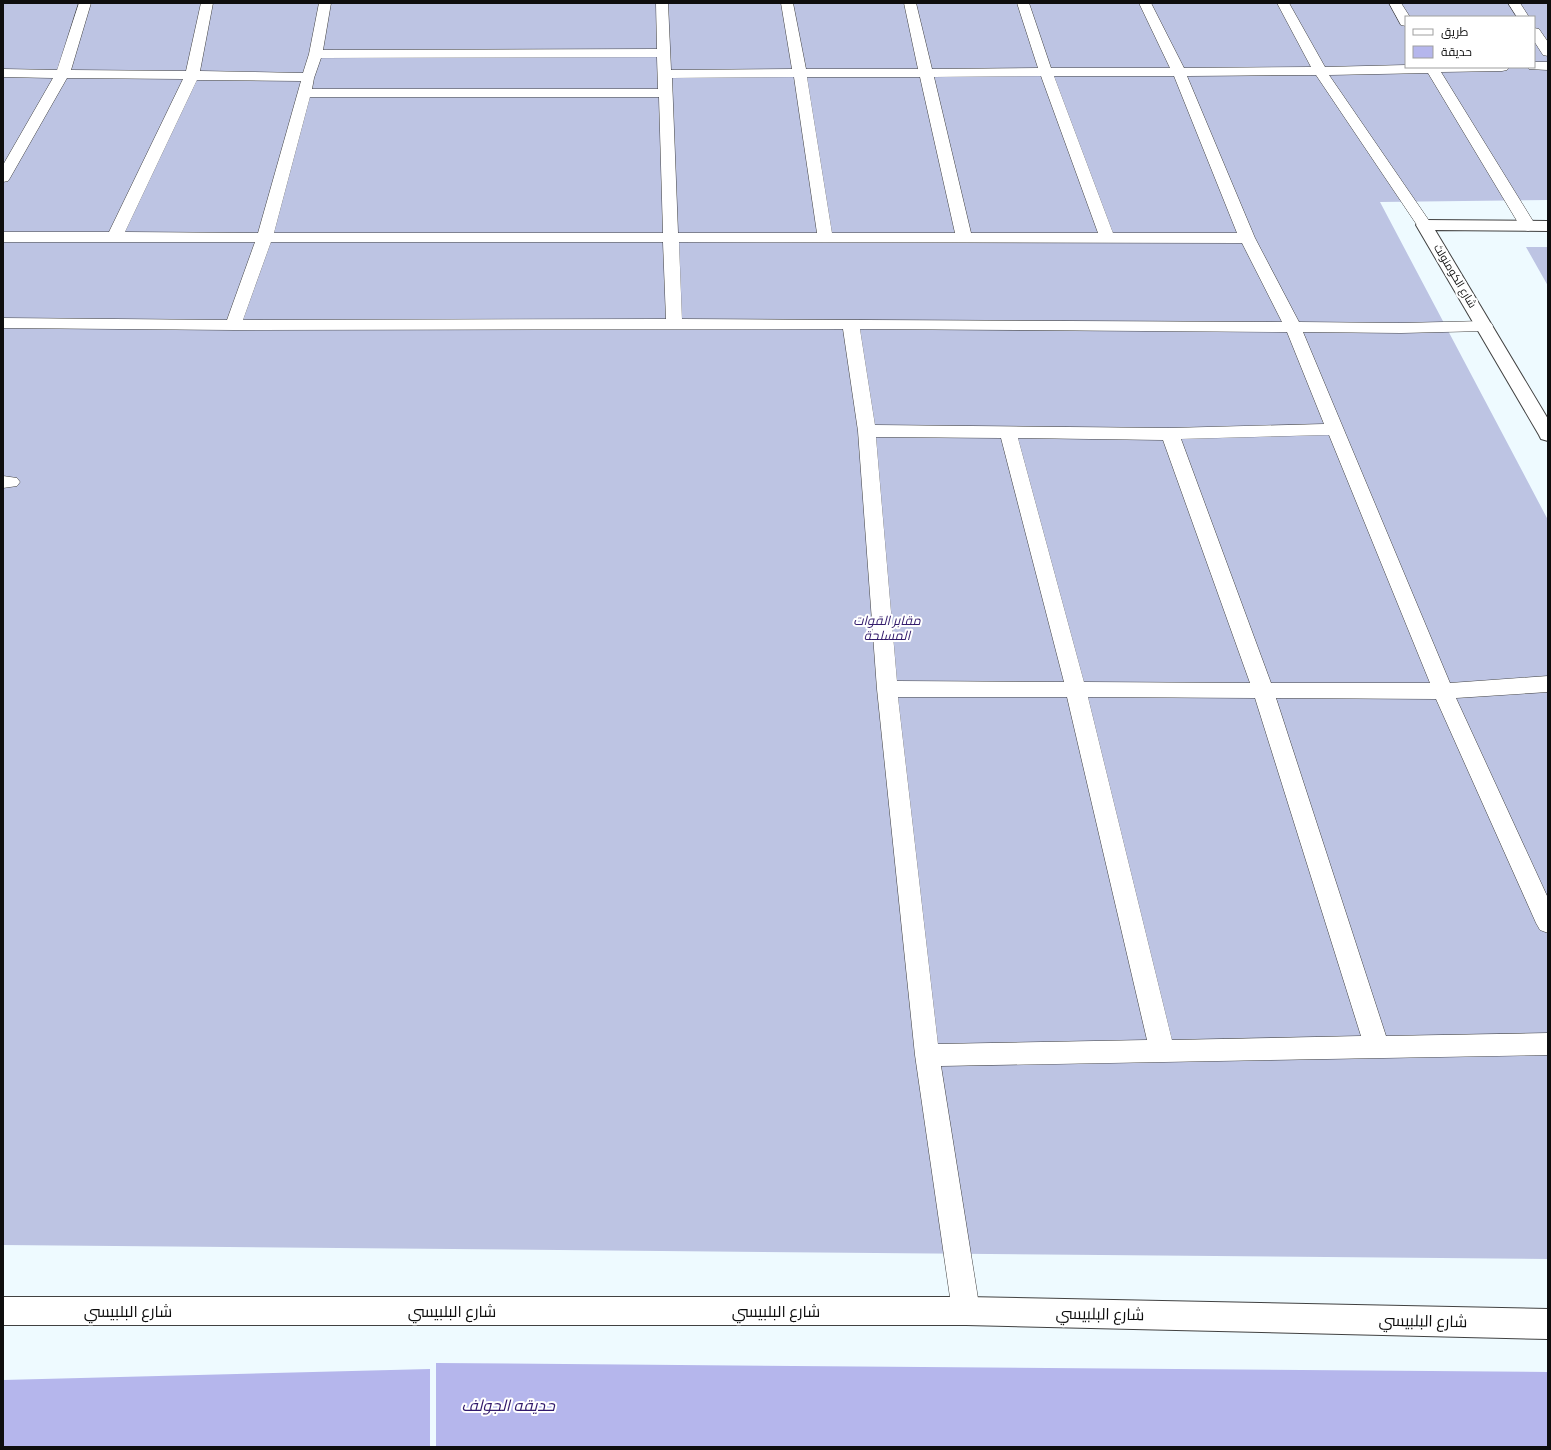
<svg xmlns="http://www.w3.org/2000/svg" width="1551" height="1450" viewBox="0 0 1551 1450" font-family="'Zilla Slab',Cairo,serif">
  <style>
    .green { fill: #b5b6ec }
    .cemetery { fill: #bdc4e3; fill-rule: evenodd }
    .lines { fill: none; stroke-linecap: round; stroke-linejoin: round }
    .lane-casing { stroke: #414141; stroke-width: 1 }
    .street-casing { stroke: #414141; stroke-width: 2 }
    .lane { fill: #fff; fill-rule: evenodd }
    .street { fill: #fff; fill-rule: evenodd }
    .labels { text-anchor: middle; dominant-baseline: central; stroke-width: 4; stroke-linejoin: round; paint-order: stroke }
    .far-street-label { font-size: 11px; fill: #0e0e0e; stroke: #fff }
    .park-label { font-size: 13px; font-style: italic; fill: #31196a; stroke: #fff }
    .near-street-label { font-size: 16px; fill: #0e0e0e; stroke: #fff }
    .near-park-label { font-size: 16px; font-style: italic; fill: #31196a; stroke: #fff }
  </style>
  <rect width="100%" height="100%" fill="#eefaff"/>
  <path class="green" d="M436,1363l1112,9v75h-1112z
    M430,1369v78h-427v-67z"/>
  <path class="cemetery" d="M3,3h1545v197l-168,2 168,318v739l-1545,-14zM1406,17h128v50h-128z
    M1526,247h22v39z"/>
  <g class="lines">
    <g class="lane-casing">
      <path id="lane" d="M79,3h12l-20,67 115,1 15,-68h12l-13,68 103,2 6,-19 10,-51h12l-8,47 334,-1 -1,-46h12l3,67 121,-1 -11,-66h12l13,66h112l-14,-66h12l16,66 106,-1 -21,-65h12l22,65h119l-31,-65h12l33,65 127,-1 -34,-64h12l36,64 81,-2v2h103l-2,3 -5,1 -61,1 95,154 -3,3 -5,2 -5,-2 -3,-3 -92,-153 -99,2 103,150 -3,3 -5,2 -5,-2 -103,-153 -129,1 68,162 44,84 102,1 84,-2 6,2 2,3 -2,3 -6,2 -84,2 -98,-1 147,351 98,-7v16l-92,6 92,200v35l-8,-3 -4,-7 -100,-224 -160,-1 110,338 162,-3v22l-607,11 39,245 -4,10 -10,4 -10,-4 -4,-10 -37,-256 -38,-366 -19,-258 -15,-102 -610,1 -230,-2v-10l224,2 28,-78h-252v-10h106l74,-153 -116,-1 -57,100 -2,3 -5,1v-17l50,-87 -50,-1v-8l54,1zM657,57l1,32h-346l2,-11 7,-20zM1041,76l57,157h-127l-37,-156zM1054,76h120l63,157h-124zM794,77l23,156h-139l-6,-155zM807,77h113l35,156h-123zM197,80l104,1 -43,152 -133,-1zM310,97h349l4,136h-389zM271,242h392l3,77 -423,1zM679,242l563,1 40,79 -600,-3zM860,329l427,3 37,92 -154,4 -295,-3zM1329,435l101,248h-159l-90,-244zM876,437l125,1 63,244 -167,-1zM1018,438l145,2 87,243 -166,-1zM898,697h169l80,343 -209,4zM1088,697l167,1 106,338 -189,4z
        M1389,3h12l9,14h-4v9l-5,-1z
        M1508,3h12l9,14h-12z
        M1534,28l5,1 9,13v14l-5,-1 -9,-14z
        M1534,62h14v8l-19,-1 -1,-2h6z
        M3,476l14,2 3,4 -3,4 -14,2z"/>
    </g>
    <g class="street-casing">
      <path id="street" d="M1424,220l124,1v10l-113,-1 113,189v22l-7,-2 -2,-4 -123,-210 2,-3z
        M3,1297h963l582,12v30l-582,-14h-963z"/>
    </g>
    <use href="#lane" class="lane"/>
    <use href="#street" class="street"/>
  </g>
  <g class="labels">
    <g class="far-street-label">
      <text transform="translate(1455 276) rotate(59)">شارع الكومنولث</text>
    </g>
    <g class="park-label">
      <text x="887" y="620">مقابر القوات<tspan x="887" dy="15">المسلحة</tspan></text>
    </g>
    <g class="near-street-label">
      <text x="128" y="1311">شارع البلبيسي</text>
      <text x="452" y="1311">شارع البلبيسي</text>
      <text x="776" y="1311">شارع البلبيسي</text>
      <text transform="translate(1100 1314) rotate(1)">شارع البلبيسي</text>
      <text transform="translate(1423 1321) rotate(1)">شارع البلبيسي</text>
    </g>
    <g class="near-park-label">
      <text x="508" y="1405">حديقه الجولف</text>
    </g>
  </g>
  <rect width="1551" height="1450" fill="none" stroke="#0e0e0e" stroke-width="8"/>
  <rect x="1405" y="16" width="130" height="52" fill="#ffffff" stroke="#9f9f9f"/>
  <rect x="1413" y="29" width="20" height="6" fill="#ffffff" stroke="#9f9f9f"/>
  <text x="1441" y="36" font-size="12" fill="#0e0e0e">طريق</text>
  <rect x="1413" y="46" width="20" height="12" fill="#b5b6ec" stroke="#9f9f9f"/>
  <text x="1441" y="56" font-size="12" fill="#0e0e0e">حديقة</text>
</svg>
